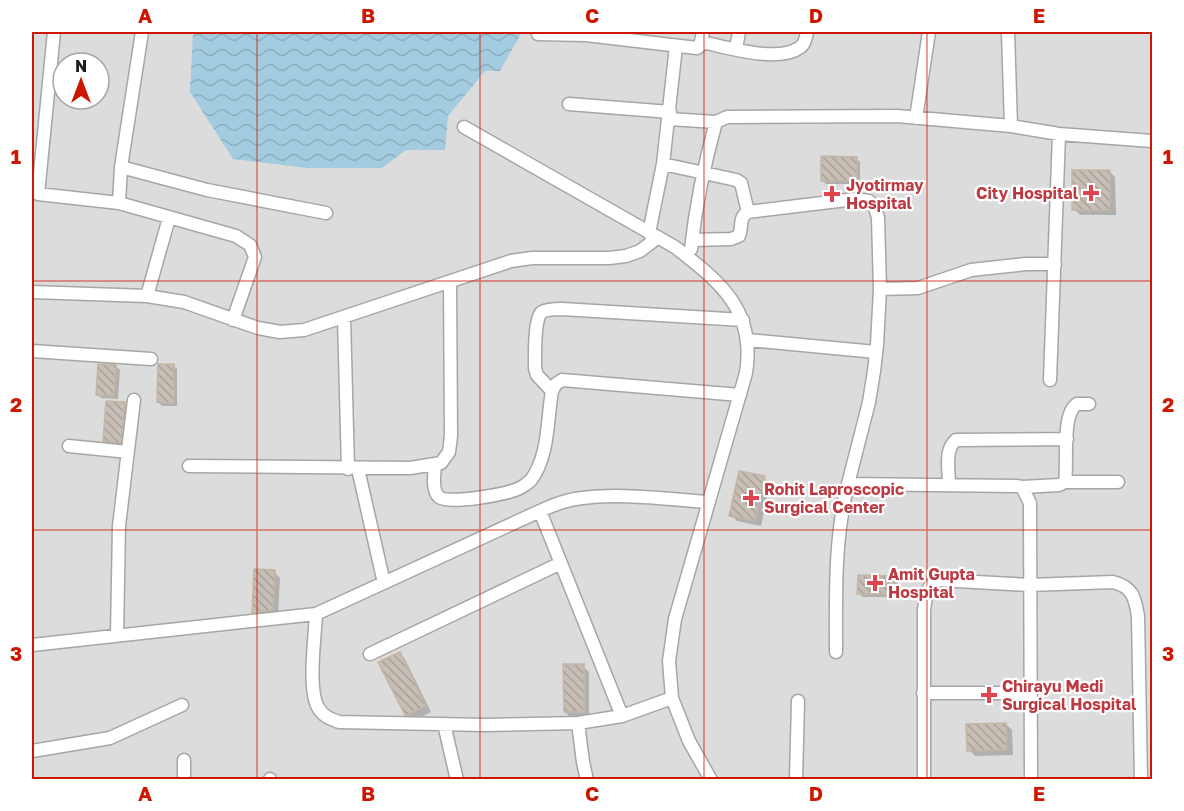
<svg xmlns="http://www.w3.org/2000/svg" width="1184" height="811" viewBox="0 0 1184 811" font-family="'Golos Text',sans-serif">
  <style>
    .residential { fill: #dddcdc; fill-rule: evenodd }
    .water { fill: url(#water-waves) }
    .shadow { fill: #0003 }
    .building { fill: url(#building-back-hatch); stroke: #c3b6a6; stroke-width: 1.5 }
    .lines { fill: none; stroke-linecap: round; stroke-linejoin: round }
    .minor-casing { stroke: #a6a6a6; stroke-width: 15 }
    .minor { stroke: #fff; stroke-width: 12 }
    .grid { fill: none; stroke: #ce1700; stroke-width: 1.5; stroke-opacity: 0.55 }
    .health-dot { fill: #e0444e; stroke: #fff; stroke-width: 2 }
    .labels { text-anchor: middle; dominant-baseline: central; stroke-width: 4.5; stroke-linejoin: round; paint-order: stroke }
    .health-label { font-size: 16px; font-weight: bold; fill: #be3a42; stroke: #fff; text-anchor: start }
    .neatline { fill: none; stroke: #ce1700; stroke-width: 2 }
    .grid-label { font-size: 20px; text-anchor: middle; font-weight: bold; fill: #ce1700 }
  </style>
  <defs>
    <pattern id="water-waves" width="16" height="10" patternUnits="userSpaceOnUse" patternTransform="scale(1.5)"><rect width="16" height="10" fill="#a3cce1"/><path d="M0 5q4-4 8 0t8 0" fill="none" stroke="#8cafc1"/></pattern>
    <pattern id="building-back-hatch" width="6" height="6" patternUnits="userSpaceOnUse" patternTransform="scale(1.5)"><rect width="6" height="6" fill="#c6bdb4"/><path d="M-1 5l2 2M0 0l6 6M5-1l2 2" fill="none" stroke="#aaa29a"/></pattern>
  </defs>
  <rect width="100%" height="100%" fill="#f0eee5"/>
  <path class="residential" d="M32,32h1120v747h-1120zM63,63h36v36h-36z"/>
  <path class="water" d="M193,32h329l-22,39h-15l-37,45 -3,34h-39l-24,18h-76l-73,-9 -43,-67z"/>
  <path class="shadow" d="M856,158l4,4v22h-34l-4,-4z
    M1109,171l6,6 1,38h-36l-6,-6z
    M173,365l4,4v37h-15l-4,-4z
    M116,366l4,4 -2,29 -17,-1 -4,-4z
    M125,404l3,4 -4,38 -16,-2 -4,-3z
    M764,478l6,6 -9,42 -24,-5 -6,-6z
    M274,572l6,6 -2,38 -19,2 -6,-6z
    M894,577l4,4 -1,16h-34l-4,-4z
    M399,653l6,6 26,53 -18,9 -7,-7z
    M583,666l6,6v46h-18l-6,-6z
    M1006,724l6,6 1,25 -38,1 -6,-6z"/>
  <path class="building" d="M821,156l36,1v24h-36z
    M1072,170h38v40h-38z
    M98,364l18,1 -2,31 -18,-1z
    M158,364h16v39l-17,-1z
    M106,401l19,1 -4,41 -18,-2z
    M739,471l26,5 -10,45 -26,-5z
    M254,569l21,1 -2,40 -21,3z
    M858,575l36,1v18h-37z
    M400,652l26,54 -19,9h-2l-27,-53z
    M563,664h21v48h-20z
    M1006,723l1,27 -40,1 -1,-27z"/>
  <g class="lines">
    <g class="minor-casing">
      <path id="minor" d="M54,32l-16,162 81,9 117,33 14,9 5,12 -22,63
        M142,32l-21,135 86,23 119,23
        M1008,32l3,94
        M538,34l48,1 111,13 3,-2 3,-14
        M702,42c24,5 75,21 97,6 6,-3 7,-11 8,-16
        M736,49l3,-17
        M569,104l101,8
        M916,118l13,-86
        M669,119l47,3
        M464,127l211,120c45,35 81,63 71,126l-71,246 -6,42 3,37 17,43 22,39
        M663,164l73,16 5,3 7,29
        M119,203l2,-36
        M649,233l14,-69 13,-118
        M692,240l39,-1 8,-3c4,-10 -1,-18 9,-24l107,-13 14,2 6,6 3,11 2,71 -3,56 -3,26 -5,31 -21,82 168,2 6,1 8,16 1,277
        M691,249c5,-45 13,-84 25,-127l11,-5 170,-1 114,10 48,8 93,7
        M880,289l38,-1 53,-18 55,-6h29
        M32,292l115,4 37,6 74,26 22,4 24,-2 207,-69 21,-3h77l17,-2 14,-5 17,-13
        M147,296l22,-78
        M344,317l4,152
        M748,340l128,12
        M32,351l119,8
        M1050,380l9,-246
        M552,391l-15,-16 -2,-7c0,-10 -1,-52 7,-56 5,-3 14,-3 20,-3l181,11
        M69,446l59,6
        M189,466l221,2 31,-5 8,-11 2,-16 -1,-154
        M435,466c-1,8 -3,25 4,31 10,8 69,-3 81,-9 4,-2 8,-5 11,-8 18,-24 16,-60 21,-89l4,-7 6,-4 178,15
        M358,469l26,114
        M1065,482h53
        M949,485c0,-15 -5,-35 7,-45l111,-1
        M1022,487l37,-2 6,-3c3,-18 -4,-68 12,-78h12
        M540,511c11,-5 23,-10 35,-12 43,-7 90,0 134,3
        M316,614c-1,23 -9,78 3,95 5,8 12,10 20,13l146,3 93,-2
        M117,635l2,-109 15,-126
        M32,645l284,-31 224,-103 82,205 -44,7 5,39 4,18
        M836,652c0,-57 -2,-112 12,-168
        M370,654l191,-91
        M923,693h107
        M622,716l50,-18
        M444,724l13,56
        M32,751l78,-13 72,-33
        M184,760v20
        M270,780v-1
        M796,780l2,-79
        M924,780v-170c2,-13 2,-27 16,-30l89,5 84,-3c20,5 22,16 25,34l3,164"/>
    </g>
    <use href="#minor" class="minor"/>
  </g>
  <path class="grid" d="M257,32v748M480,32v748M704,32v748M927,32v748M32,281h1120M32,530h1120"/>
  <g class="health-dot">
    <path d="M1088 184h6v6h6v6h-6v6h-6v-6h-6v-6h6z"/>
    <path d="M829 185h6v6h6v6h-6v6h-6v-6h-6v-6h6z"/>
    <path d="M748 489h6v6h6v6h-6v6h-6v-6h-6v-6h6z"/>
    <path d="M872 574h6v6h6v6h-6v6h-6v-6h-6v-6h6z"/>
    <path d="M986 686h6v6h6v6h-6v6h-6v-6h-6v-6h6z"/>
  </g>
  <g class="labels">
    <g class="health-label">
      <text x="846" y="185">Jyotirmay<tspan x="846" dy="18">Hospital</tspan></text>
      <text x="1078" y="193" text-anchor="end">City Hospital</text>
      <text x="764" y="489">Rohit Laproscopic<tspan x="764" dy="18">Surgical Center</tspan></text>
      <text x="888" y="574">Amit Gupta<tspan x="888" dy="18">Hospital</tspan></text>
      <text x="1002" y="686">Chirayu Medi<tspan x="1002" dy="18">Surgical Hospital</tspan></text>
    </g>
  </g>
  <rect width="1184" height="811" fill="none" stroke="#ffffff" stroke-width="66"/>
  <g transform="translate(81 81)"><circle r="28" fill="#ffffff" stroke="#a5a5a5" stroke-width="1.5"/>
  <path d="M0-4.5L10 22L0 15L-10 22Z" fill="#ce1700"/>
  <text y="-9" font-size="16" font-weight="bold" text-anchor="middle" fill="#1f1f1f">N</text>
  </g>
  <rect x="33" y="33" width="1118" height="745" class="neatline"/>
  <g class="grid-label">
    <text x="145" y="23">A</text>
    <text x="368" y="23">B</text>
    <text x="592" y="23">C</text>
    <text x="816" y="23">D</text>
    <text x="1039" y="23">E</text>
    <text x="16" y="164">1</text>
    <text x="1168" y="164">1</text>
    <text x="16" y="412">2</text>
    <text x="1168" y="412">2</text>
    <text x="16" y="661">3</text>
    <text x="1168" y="661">3</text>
    <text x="145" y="801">A</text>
    <text x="368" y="801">B</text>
    <text x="592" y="801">C</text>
    <text x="816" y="801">D</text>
    <text x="1039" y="801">E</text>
  </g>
</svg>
